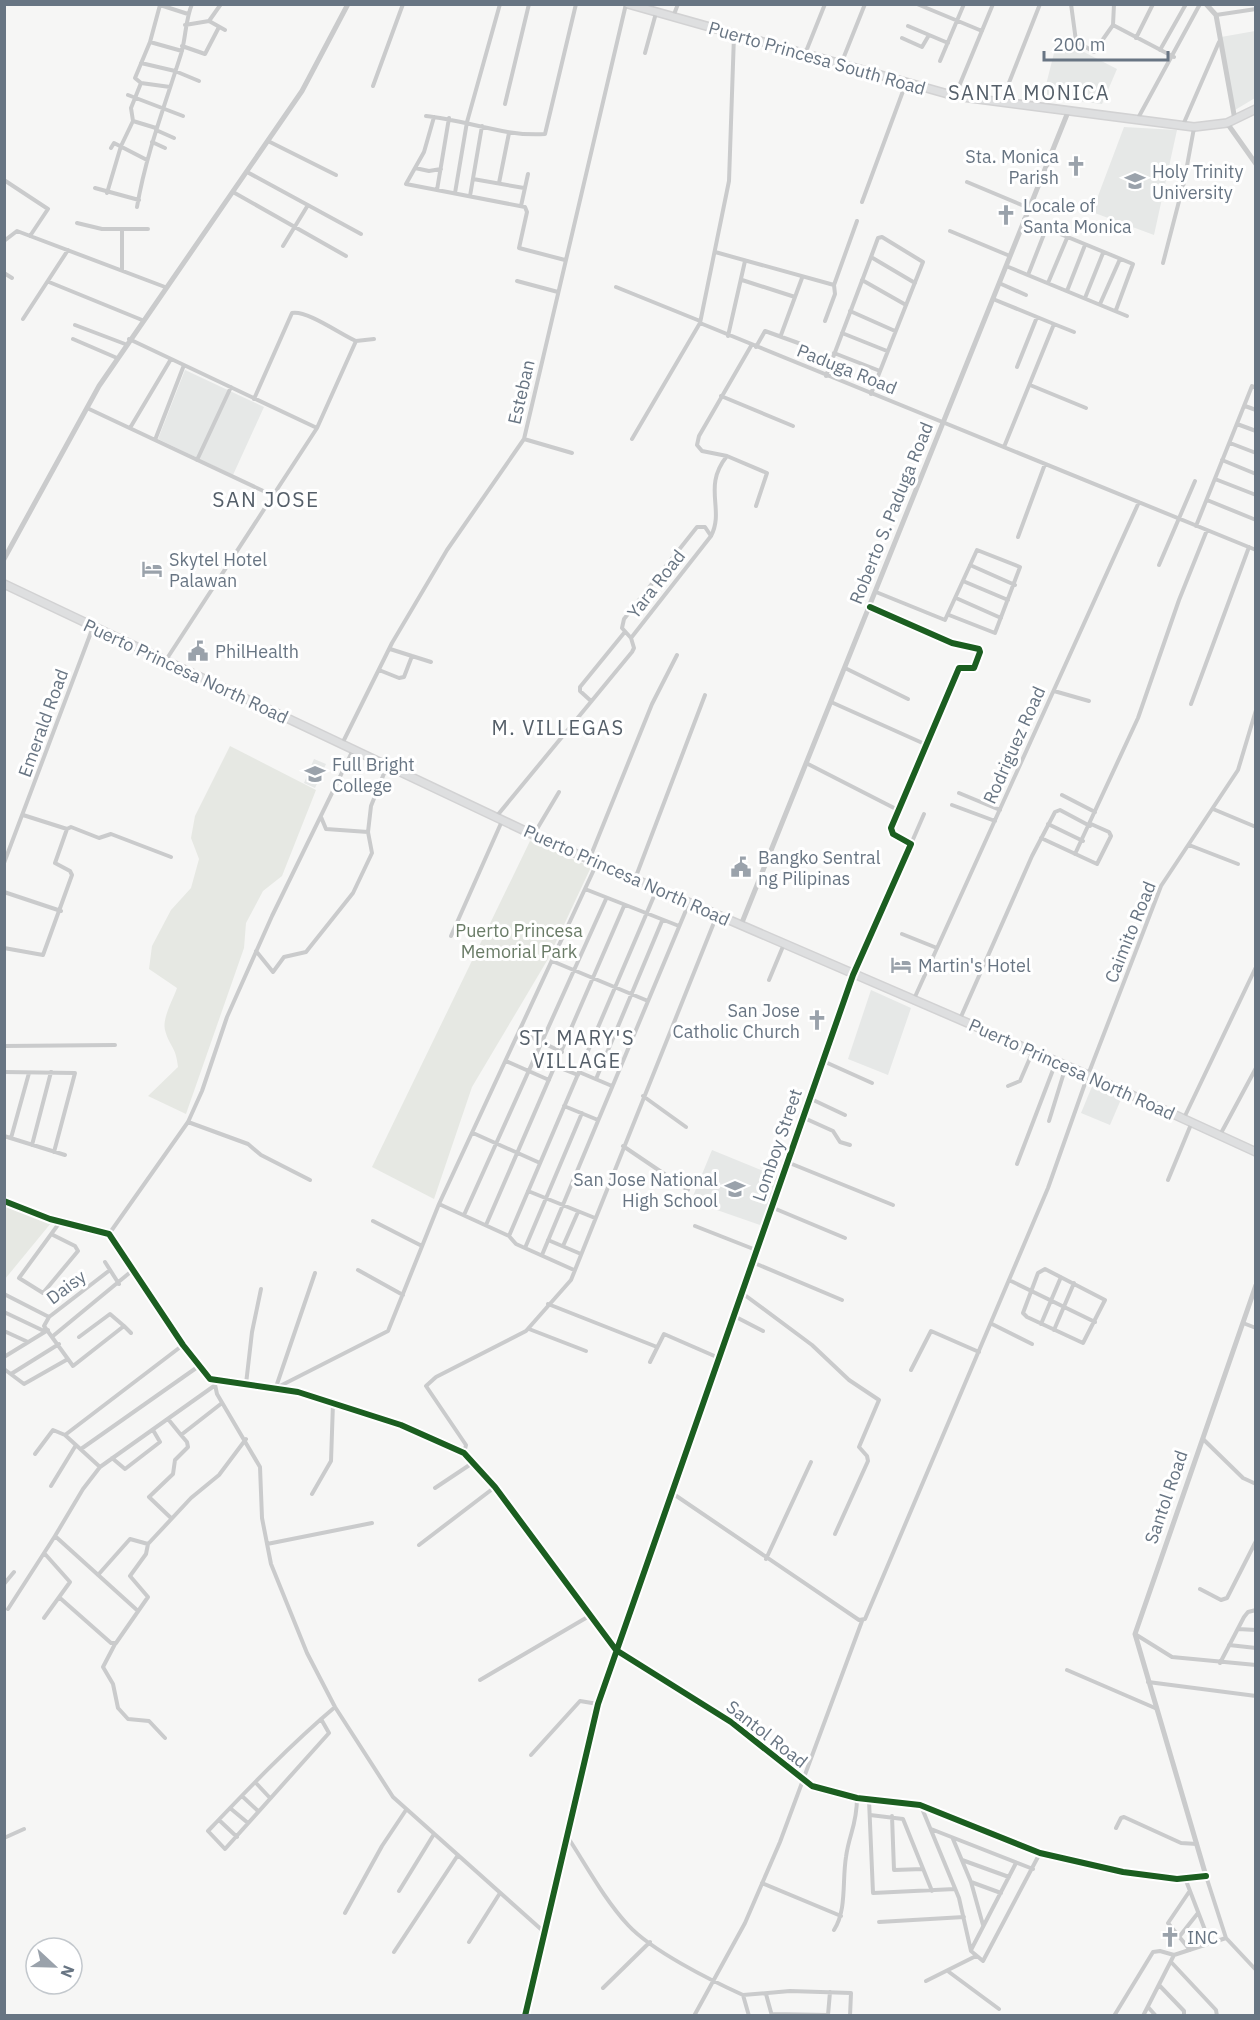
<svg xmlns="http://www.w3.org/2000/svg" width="1260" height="2020" viewBox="0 0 1260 2020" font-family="'IBM Plex Sans',sans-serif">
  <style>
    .built { fill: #e6e8e7 }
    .green { fill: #e6e8e3 }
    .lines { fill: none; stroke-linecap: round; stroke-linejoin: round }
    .primary-casing { stroke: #d2d2d3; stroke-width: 10 }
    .minor { stroke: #cacbcc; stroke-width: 4 }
    .tertiary { stroke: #cacbcc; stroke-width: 5 }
    .primary { stroke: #dedfe0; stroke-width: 7 }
    .cycleway-casing { stroke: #fff; stroke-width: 10 }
    .cycleway { stroke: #1b5e20; stroke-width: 6 }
    .labels { text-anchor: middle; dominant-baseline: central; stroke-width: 6; stroke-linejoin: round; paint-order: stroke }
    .street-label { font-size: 18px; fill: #687583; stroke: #fff }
    .poi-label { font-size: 18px; fill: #687583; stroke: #fff; text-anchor: start }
    .park-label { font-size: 18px; fill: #697b66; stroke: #fff }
    .neighbourhood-label { font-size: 20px; letter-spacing: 1.5px; fill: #555f69; stroke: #fff }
    .quarter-label { font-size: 21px; letter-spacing: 1.5px; fill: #555f69; stroke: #fff }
  </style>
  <rect width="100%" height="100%" fill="#f6f6f5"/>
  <path class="built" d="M1255,31v67l-20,12 -14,-73z
    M1056,45l24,5 37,19 -15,35 -59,-7z
    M1124,127l53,3 -23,105 -62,-23z
    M185,370l79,37 -31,68 -75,-36z
    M314,759l12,5 -11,24 -11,-5z
    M871,990l40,18 -23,67 -40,-16z
    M1093,1084l29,13 -12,28 -29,-12z
    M712,1150l66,27 -18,48 -69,-24z"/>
  <path class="green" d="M230,746l86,44 -34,86 -19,15 -17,32 -2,25 -58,166 -38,-18 30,-29c-2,-21 -9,-21 -13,-37 -3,-12 8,-30 12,-42l-28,-19 3,-23 19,-36 20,-22 8,-29 -8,-21 4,-22z
    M530,841l61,26 -43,92 -76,128 -38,112 -62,-32z
    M5,1205l46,18 -46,56z"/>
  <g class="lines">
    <g class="primary-casing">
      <path id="primary" d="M628,4l327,92 239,31 33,-4 29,-14
        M4,584l538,255 546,236 168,77"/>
    </g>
    <path class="minor" d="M917,4l65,27
      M1071,4l5,37 18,11 19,-27 1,-21
      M1216,15l40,-6
      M673,17l5,-13
      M209,21l16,9
      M185,25l24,-4 12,-17
      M1113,25l61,32
      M908,26l40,17
      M902,38l20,9 7,-12
      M1136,38l17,-34
      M150,42l32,9
      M182,46l23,8 14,-27
      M1160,50l26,-46
      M645,53l11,-40
      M805,54l20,-50
      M940,61l24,-57
      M141,63l34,8 24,10
      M841,64l24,-60
      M373,86l30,-82
      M170,87l-29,-4 -6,-5 15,-36 10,-37 28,9
      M128,95l55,21
      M955,96l38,-92
      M1001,103l39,-99
      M505,104l24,-100
      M426,116c40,4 79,21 119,18l31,-130
      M434,117l-10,35 -18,32 119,23 2,5 -8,36 46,12
      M1137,120l63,-116
      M133,121l23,7
      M1183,125l36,-83
      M156,130l18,8
      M268,141l68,34
      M152,142l13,6
      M111,148l3,-5 33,17
      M415,168l14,3 12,-2
      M247,172l114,62
      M473,179l51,9
      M4,180l44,29 -18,27
      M967,182l62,26
      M499,183l10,-50
      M95,188l44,12
      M437,190l12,-72
      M233,192l113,64
      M107,193l14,-47 12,-25 -2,-13 10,-25
      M455,193l12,-71 33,-118
      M470,196l12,-70
      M862,202l44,-119
      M521,206l7,-32
      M137,207c9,-53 28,-102 44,-153 5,-16 4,-33 11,-50
      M1024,219l109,45 -17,46
      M77,223l25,6h46
      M950,231l60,25
      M4,241l13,-10 148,56
      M283,246l25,-41
      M715,252l119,33 23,-64
      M871,257l44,26
      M1163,263l21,-81 10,-54
      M1006,266l121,50
      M122,270v-41
      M4,273l8,5
      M1028,275l18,-46
      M742,280l53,17
      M862,280l44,25
      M517,281l41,11
      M49,282l93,38
      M999,283l27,12
      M1048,283l19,-45
      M616,287l84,34
      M1067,291l18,-46
      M1085,298l18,-45
      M993,299l61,25 -50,123
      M1100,304l20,-45
      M850,311l45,20
      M23,319l45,-69
      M825,321l10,-27 -1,-9
      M700,323l556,227
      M1054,324l20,8
      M75,325l50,19
      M842,333l45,18
      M781,335l21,-57
      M728,336l17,-75
      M73,339l44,19
      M129,339l188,89
      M356,341l18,-2
      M751,346l-52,90 -2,9 5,6 25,5 40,17 -11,33
      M756,347l9,-16 36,13
      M834,353l46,18
      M1017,367l20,-50
      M826,376l45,-119 7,-19 4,-1 41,25 -52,132
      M1030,385l56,23
      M721,396l72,30
      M1245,406l11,4
      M87,408l187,88
      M1237,424l19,7
      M130,428l41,-69
      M524,439l48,14
      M632,439l68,-116 29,-142 5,-146
      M155,440l29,-75
      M1230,443l26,10
      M197,460l34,-73
      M1222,460l34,14
      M1215,479l41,16
      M1207,500l49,20
      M1196,526l56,-140 4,2
      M1018,537l27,-73
      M970,565l45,20
      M1159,565l36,-84
      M963,581l45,19
      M876,592l69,28 32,-70 43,17 -25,66 -46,-18
      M956,598l45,20
      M631,638l-9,-10 2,-9 73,-92h8l6,9
      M412,656l19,6
      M166,660l151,-232 39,-87c-16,-7 -49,-31 -64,-28l-38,86
      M845,668l63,31
      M379,670l20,8 5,-1 8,-21 -22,-7
      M1054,691l35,10
      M591,701l-11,-10v-4l44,-54
      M831,702l96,43
      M1191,704l58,-157
      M342,744l50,-101 55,-93 77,-111 102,-435
      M806,763l92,47
      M959,793l41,17
      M1062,795l33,17
      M952,805l43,16
      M1213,809l43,18
      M321,817l5,12 42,3
      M496,817l136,-165 2,-4 -3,-10 80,-102c14,-27 -9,-49 16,-80
      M1048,824l35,17
      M67,829l4,-2 28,11 12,-4 60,23
      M534,834l25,-42
      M1041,838l56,26 14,-28 -2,-4 -18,-8
      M911,844l13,-30
      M1189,845l49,19
      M1075,854l63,-136 41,-118 28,-70
      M589,860l63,-156 25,-49
      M4,863l89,-236
      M635,879l70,-184
      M585,889l94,37
      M4,892l57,19
      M902,934l35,14
      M451,936l51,-115
      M4,948l39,7 29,-80 -2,-4 -15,-8 12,-34 -44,-14
      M256,951l17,21 11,-15 22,-5 47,-59 19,-40 -4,-21 3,-26 16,-40
      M552,961l96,40
      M769,980l15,-36
      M914,999l225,-497
      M960,1019l72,-163 23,-44 5,-2 30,16
      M520,1032l42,20
      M4,1046l111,-1
      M506,1061l43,19
      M823,1061l49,22
      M555,1066l23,9
      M4,1072l71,1 -21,79
      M579,1072l33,14
      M596,1079l66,-158
      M1008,1086l12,-5 13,-30
      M643,1096l43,31
      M809,1098l36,17
      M564,1106l34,14
      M802,1117l31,14 7,11 10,3
      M1184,1118l72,-151
      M1049,1121l17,-55
      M188,1122l60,22 13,11 49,25
      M473,1133l67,30
      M1220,1135l36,-67
      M4,1136l61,19
      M11,1138l18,-65
      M32,1145l19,-73
      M623,1146l65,44
      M787,1162l106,43
      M1017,1164l39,-102
      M1168,1180l24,-58
      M528,1191l67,27
      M439,1204l70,32 7,8 58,26
      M771,1207l74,31
      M464,1215l142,-316
      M373,1221l49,25
      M486,1225l138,-319
      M695,1226l61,24
      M109,1234l79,-112 14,-31 25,-74 45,-101 81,-166
      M53,1235l22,11 3,5 -35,42 -24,-15 41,-56
      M509,1236l148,-347
      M548,1240l33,14
      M563,1246l15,-34
      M525,1248l57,-135
      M542,1255l147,-352
      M105,1262l14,22
      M752,1262l90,38
      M1045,1269l60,31 -22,43 -56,-26 -4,-4 15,-40z
      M358,1270l45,25
      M1009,1280l86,42
      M742,1293l70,52 37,35 30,20 -20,47 8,9 1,5 -33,73
      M4,1294l45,23 61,-47
      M548,1304l109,43
      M4,1312l40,19
      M734,1316l29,15
      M49,1317l-5,9 29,40 51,-40 7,7
      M1243,1323l13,5
      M992,1324l40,20
      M1041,1324l20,-47
      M529,1329l57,22
      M1054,1330l20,-47
      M4,1331l24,11
      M53,1336l80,-66
      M79,1337l31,-23 14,12
      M4,1357l44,-27
      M650,1362l14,-28 55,24
      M4,1369l20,15 44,-25
      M911,1370l20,-39 48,21
      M11,1374l48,-30
      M214,1380l3,14 43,73 2,51 9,46 36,89 28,54 58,90 150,134
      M246,1384l6,-52 9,-43
      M276,1387l39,-114
      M278,1387l110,-56 51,-127 158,-341
      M168,1419l13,16 41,-32
      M65,1435l118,-90
      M1203,1439l40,39 13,6
      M81,1449l118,-83
      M464,1453l2,-8 -40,-59 10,-9 90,-46 45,-51 146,-365
      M35,1454l18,-24 12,5 35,32
      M112,1458l13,11 35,-27 -7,-12
      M51,1486l25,-41
      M435,1488l39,-26
      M672,1493l187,127 6,-1 183,-431 40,-113 73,-189 77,-116 18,-60
      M312,1494l19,-33 2,-58
      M171,1518l-22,-21 24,-23 2,-14 13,-13 -1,-5 -6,-7
      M267,1544l105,-21
      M419,1545l76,-58
      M766,1559l45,-97
      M98,1575l32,-36 18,5
      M4,1584l10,-12
      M1200,1589l21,11 6,-2 29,-57
      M60,1598l51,45h5l32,-46 -18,-21 16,-22 2,-10 43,-46 28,-23 27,-36
      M8,1609l47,-73
      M138,1611l-83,-75 28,-47 17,-22 114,-81
      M44,1618l26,-36 -25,-28
      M1238,1629l18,1
      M1135,1634l37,23 84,8
      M115,1644l-12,23 10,17 5,24 10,11 21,2 16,17
      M1229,1645l27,3
      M1220,1663l24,-46 4,-5 8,-2
      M1067,1670l88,38
      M480,1680l111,-65
      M1148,1682l108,14
      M321,1719l8,14 -104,116 -17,-18c41,-43 82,-86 127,-124
      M531,1755l49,-54 18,3
      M256,1783l14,15
      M242,1796l16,15
      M869,1800l4,93 82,-4
      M921,1806l38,92 12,53 12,10 57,-108
      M230,1808l18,15
      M870,1815l33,4 29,72
      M892,1816l2,54 29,-1
      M219,1820l18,17
      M1116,1828l5,-10 3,-1 57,26 16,1
      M931,1829l102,40
      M567,1836c19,29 37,63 61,89 24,26 82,55 115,70l6,21
      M4,1838l20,-9
      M953,1839l18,43 12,43
      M962,1860l47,17
      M1206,1876l20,62 30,32
      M1185,1878l25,65
      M971,1882l30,11
      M762,1883l79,33
      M399,1891l35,-57
      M1189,1892l-21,31 22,27
      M345,1913l37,-67 24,-36
      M879,1922l85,-5
      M834,1930c13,-20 8,-49 12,-73 3,-23 11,-32 11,-59
      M1179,1937l19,-24
      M469,1942l31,-49
      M971,1950l45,-87
      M394,1952l64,-97
      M1172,1963l44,47 1,6
      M949,1972l50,37
      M926,1981l50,-25
      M1159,1985l25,26v5
      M603,1988l47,-46
      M766,1994l6,22
      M743,1995l47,-4 61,2 -1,23
      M1148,2007l8,9
      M772,2014l56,1
      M828,2015l2,-23
      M525,2016l73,-312 255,-729 58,-131 -18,-10 -2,-6 68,-160h15l6,-16 -1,-3 -27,-6 -82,-36
      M694,2016l51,-93 35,-81 82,-221
      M1114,2016l39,-64 7,-1 14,4 52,-17
      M1143,2016l31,-61"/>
    <path class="tertiary" d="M1206,4l10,11 19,105
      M1227,123l29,41
      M4,559l95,-173 203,-295 46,-87
      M741,925l327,-813
      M4,1201l46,18 59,15 74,111 27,34 88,13 103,33 63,28 31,34 121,163 115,72 81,64 45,12 63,7 120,48 83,19 54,7 29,-3 -71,-242 121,-349"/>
    <use href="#primary" class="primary"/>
    <g class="cycleway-casing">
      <path id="cycleway" d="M4,1201l46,18 59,15 74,111 27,34 88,13 103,33 63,28 31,34 121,163 115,72 81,64 45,12 63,7 120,48 83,19 54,7 29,-3
        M525,2016l73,-312 255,-729 58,-131 -18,-10 -2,-6 68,-160h15l6,-16 -1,-3 -27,-6 -82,-36"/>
    </g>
    <use href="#cycleway" class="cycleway"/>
  </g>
  <defs>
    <g id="church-bare" transform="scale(1.62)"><path d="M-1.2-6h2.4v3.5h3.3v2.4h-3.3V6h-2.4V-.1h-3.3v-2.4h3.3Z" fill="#9aa2ab" stroke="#fff" stroke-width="2.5" paint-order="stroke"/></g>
    <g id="university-bare" transform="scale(1.62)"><path d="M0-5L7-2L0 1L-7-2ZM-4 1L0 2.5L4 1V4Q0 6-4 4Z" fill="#9aa2ab" stroke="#fff" stroke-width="2.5" paint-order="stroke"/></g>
    <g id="hotel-bare" transform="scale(1.62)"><path d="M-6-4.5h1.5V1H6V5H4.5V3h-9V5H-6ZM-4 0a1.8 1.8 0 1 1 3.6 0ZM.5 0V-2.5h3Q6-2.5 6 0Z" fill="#9aa2ab" stroke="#fff" stroke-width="2.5" paint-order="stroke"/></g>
    <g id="civic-bare" transform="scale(1.62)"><path d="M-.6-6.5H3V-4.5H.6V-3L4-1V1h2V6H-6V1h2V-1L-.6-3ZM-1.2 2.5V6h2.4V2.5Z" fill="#9aa2ab" stroke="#fff" stroke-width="2.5" paint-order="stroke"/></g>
    <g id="school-bare" transform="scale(1.62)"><path d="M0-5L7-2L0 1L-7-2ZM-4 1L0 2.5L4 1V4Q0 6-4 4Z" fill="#9aa2ab" stroke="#fff" stroke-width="2.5" paint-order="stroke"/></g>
  </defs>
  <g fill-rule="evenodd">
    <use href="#church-bare" x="1076" y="166"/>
    <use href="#university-bare" x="1135" y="181"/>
    <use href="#church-bare" x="1006" y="215"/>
    <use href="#hotel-bare" x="152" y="569"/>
    <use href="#civic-bare" x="198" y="651"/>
    <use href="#university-bare" x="315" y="774"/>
    <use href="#civic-bare" x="741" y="867"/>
    <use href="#hotel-bare" x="901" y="965"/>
    <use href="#church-bare" x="817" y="1020"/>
    <use href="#school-bare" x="735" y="1189"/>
    <use href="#church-bare" x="1170" y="1937"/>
  </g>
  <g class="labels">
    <g class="street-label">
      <text transform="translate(817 58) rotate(16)">Puerto Princesa South Road</text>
      <text transform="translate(847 369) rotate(22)">Paduga Road</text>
      <text transform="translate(521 392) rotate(-77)">Esteban</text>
      <text transform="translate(891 513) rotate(-68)">Roberto S. Paduga Road</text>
      <text transform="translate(656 584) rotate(-52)">Yara Road</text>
      <text transform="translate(186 671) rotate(25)">Puerto Princesa North Road</text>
      <text transform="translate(43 723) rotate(-70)">Emerald Road</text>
      <text transform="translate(1014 745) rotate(-66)">Rodriguez Road</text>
      <text transform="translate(627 875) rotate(24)">Puerto Princesa North Road</text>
      <text transform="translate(1130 932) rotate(-68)">Caimito Road</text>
      <text transform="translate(1072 1069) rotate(24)">Puerto Princesa North Road</text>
      <text transform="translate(777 1145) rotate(-71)">Lomboy Street</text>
      <text transform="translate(66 1287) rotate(-37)">Daisy</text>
      <text transform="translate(1166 1497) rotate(-71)">Santol Road</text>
      <text transform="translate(767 1734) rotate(38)">Santol Road</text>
    </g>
    <g class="poi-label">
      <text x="1059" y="156" text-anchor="end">Sta. Monica<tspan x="1059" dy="21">Parish</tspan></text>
      <text x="1152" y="171">Holy Trinity<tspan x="1152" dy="21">University</tspan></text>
      <text x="1023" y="205">Locale of<tspan x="1023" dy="21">Santa Monica</tspan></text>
      <text x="169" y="559">Skytel Hotel<tspan x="169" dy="21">Palawan</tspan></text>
      <text x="215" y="651">PhilHealth</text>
      <text x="332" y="764">Full Bright<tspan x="332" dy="21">College</tspan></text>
      <text x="758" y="857">Bangko Sentral<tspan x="758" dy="21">ng Pilipinas</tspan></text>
      <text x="918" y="965">Martin's Hotel</text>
      <text x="800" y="1010" text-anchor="end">San Jose<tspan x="800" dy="21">Catholic Church</tspan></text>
      <text x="718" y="1179" text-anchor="end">San Jose National<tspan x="718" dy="21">High School</tspan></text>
      <text x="1187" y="1937">INC</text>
    </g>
    <g class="park-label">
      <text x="519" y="930">Puerto Princesa<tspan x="519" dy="21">Memorial Park</tspan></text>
    </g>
    <g class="neighbourhood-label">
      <text x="1029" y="92">SANTA MONICA</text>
      <text x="558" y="727">M. VILLEGAS</text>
      <text x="577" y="1037">ST. MARY'S<tspan x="577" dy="23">VILLAGE</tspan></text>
    </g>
    <g class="quarter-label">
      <text x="266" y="499">SAN JOSE</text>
    </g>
  </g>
  <rect width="1260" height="2020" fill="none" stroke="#687583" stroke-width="12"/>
  <g transform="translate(54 1966) rotate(112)"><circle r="28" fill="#ffffff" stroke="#c3c8cd" stroke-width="1.5"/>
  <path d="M0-4.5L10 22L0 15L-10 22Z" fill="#9aa2ab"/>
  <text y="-9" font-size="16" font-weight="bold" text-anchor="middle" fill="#687583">N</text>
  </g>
  <path d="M1044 51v9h124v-9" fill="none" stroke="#687583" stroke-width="3"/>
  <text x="1053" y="51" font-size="18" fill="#687583" stroke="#ffffff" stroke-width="4.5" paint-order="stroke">200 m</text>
</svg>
